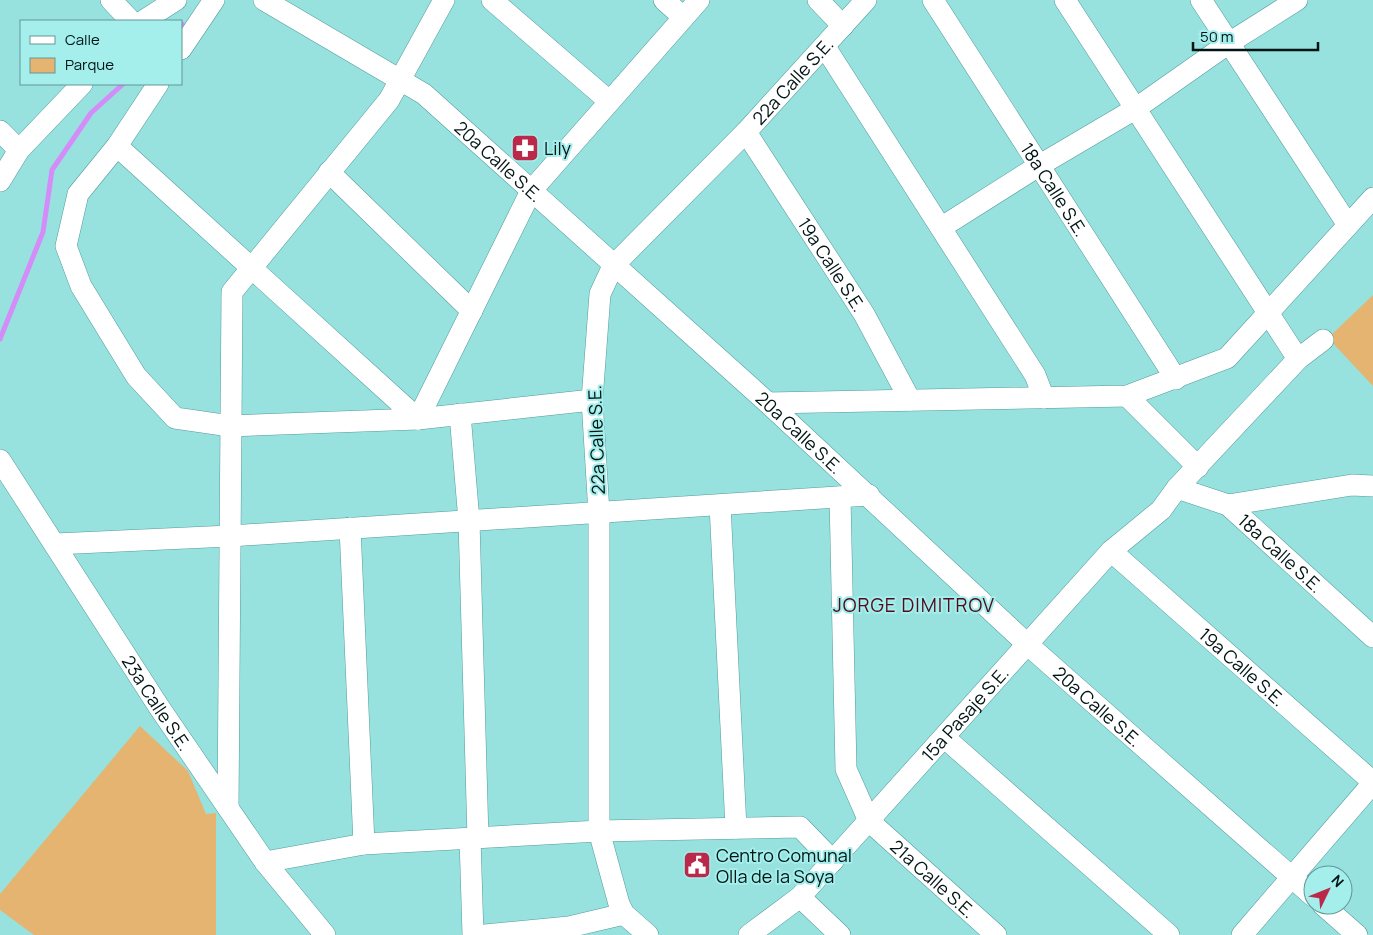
<svg xmlns="http://www.w3.org/2000/svg" width="1373" height="935" viewBox="0 0 1373 935" font-family="Manrope,sans-serif">
  <style>
    .green { fill: #e6b471 }
    .lines { fill: none; stroke-linecap: round; stroke-linejoin: round }
    .stream { stroke: #d48cf8; stroke-width: 5 }
    .minor-casing { stroke: #539c9b; stroke-width: 22 }
    .minor { stroke: #fff; stroke-width: 21 }
    .labels { text-anchor: middle; dominant-baseline: central; stroke-width: 4; stroke-linejoin: round; paint-order: stroke }
    .street-label { font-size: 18px; fill: #001414; stroke: #a4eeec }
    .poi-label { font-size: 18px; fill: #001414; stroke: #a4eeec; text-anchor: start }
    .neighbourhood-label { font-size: 19px; letter-spacing: 1px; fill: #510b1b; stroke: #a4eeec }
  </style>
  <rect width="100%" height="100%" fill="#97e1df"/>
  <path class="green" d="M1373,295v91l-45,-48z
    M140,726l48,45 18,43 10,-1v122h-182l-34,-25v-16z"/>
  <g class="lines">
    <path class="stream" d="M181,26l1,-2
      M0,339l43,-107 9,-62 39,-57 32,-29"/>
    <g class="minor-casing">
      <g id="minor">
        <path d="M111,0l20,21"/>
        <path id="s1" d="M264,0l160,94 344,309 259,241 286,252"/>
        <path d="M492,0l117,101"/>
        <path d="M664,0l19,17"/>
        <path d="M818,0l25,26"/>
        <path id="s2" d="M933,0l243,379"/>
        <path d="M1065,0l233,359"/>
        <path d="M1201,0l147,225"/>
        <path d="M143,21l33,-21"/>
        <path d="M825,47l210,328 9,23"/>
        <path d="M181,49l33,-49"/>
        <path d="M158,84l-41,62 -39,48 -12,52 15,40 55,90 39,42 55,8 188,-7 174,-19"/>
        <path d="M0,131l19,19"/>
        <path id="s3" d="M746,132l118,182 46,86"/>
        <path d="M117,146l301,273"/>
        <path d="M329,172l143,139"/>
        <path d="M0,181l19,-31 63,-66"/>
        <path d="M942,227l98,-62 95,-56 94,-66 68,-43"/>
        <path d="M1127,396l71,71"/>
        <path d="M768,403l359,-7 100,-38 146,-160"/>
        <path d="M460,414l9,107 9,317"/>
        <path d="M418,419l113,-228 168,-191"/>
        <path id="s4" d="M0,460l159,247 106,155 60,73"/>
        <path id="s5" d="M1177,488l51,17 145,132"/>
        <path id="s6" d="M840,497l6,272 23,52 127,114"/>
        <path d="M720,505l16,323"/>
        <path d="M1228,505l124,-20 21,1"/>
        <path d="M350,528l14,316"/>
        <path d="M55,544l175,-8 639,-41"/>
        <path id="s7" d="M1111,551l262,231"/>
        <path d="M945,738l224,197"/>
        <path d="M228,808l4,-516 157,-192 55,-100"/>
        <path d="M470,838l3,97"/>
        <path d="M265,862l99,-18 235,-13 201,-4 33,34"/>
        <path d="M800,897l40,38"/>
        <path d="M1323,905l34,30"/>
        <path d="M485,935l84,-8 55,-13"/>
        <path id="s8" d="M648,935l-24,-21 -5,-10 -20,-73v-318l-7,-113 8,-106 13,-28 133,-134 120,-132"/>
        <path id="s9" d="M749,935l51,-38 311,-346 50,-41 16,-22 121,-129 25,-19"/>
        <path d="M1242,935l131,-152"/>
      </g>
    </g>
    <use href="#minor" class="minor"/>
  </g>
  <defs>
    <g id="pharmacy-square" transform="scale(1.4375)"><rect x="-9" y="-9" width="18" height="18" rx="4" fill="#ba294a" stroke="#a4eeec"/><path d="M-2-6h4v4h4v4h-4v4h-4v-4h-4v-4h4Z" fill="#fff"/></g>
    <g id="civic-square" transform="scale(1.4375)"><rect x="-9" y="-9" width="18" height="18" rx="4" fill="#ba294a" stroke="#a4eeec"/><path d="M-.6-6.5H3V-4.5H.6V-3L4-1V1h2V6H-6V1h2V-1L-.6-3ZM-1.2 2.5V6h2.4V2.5Z" fill="#fff"/></g>
  </defs>
  <g fill-rule="evenodd">
    <use href="#pharmacy-square" x="525" y="148"/>
    <use href="#civic-square" x="697" y="865"/>
  </g>
  <g class="labels">
    <g class="street-label">
      <text stroke="none"><textPath href="#s8" startOffset="945">22a Calle S.E.</textPath></text>
      <text stroke="none"><textPath href="#s1" startOffset="286">20a Calle S.E.</textPath></text>
      <text stroke="none"><textPath href="#s2" startOffset="225">18a Calle S.E.</textPath></text>
      <text stroke="none"><textPath href="#s3" startOffset="158">19a Calle S.E.</textPath></text>
      <text stroke="none"><textPath href="#s1" startOffset="691">20a Calle S.E.</textPath></text>
      <text transform="translate(596 440) rotate(-92)">22a Calle S.E.</text>
      <text stroke="none"><textPath href="#s5" startOffset="125">18a Calle S.E.</textPath></text>
      <text stroke="none"><textPath href="#s7" startOffset="175">19a Calle S.E.</textPath></text>
      <text stroke="none"><textPath href="#s4" startOffset="289">23a Calle S.E.</textPath></text>
      <text stroke="none"><textPath href="#s1" startOffset="1096">20a Calle S.E.</textPath></text>
      <text stroke="none"><textPath href="#s9" startOffset="310">15a Pasaje S.E.</textPath></text>
      <text stroke="none"><textPath href="#s6" startOffset="415">21a Calle S.E.</textPath></text>
    </g>
    <g class="poi-label">
      <text x="544" y="148">Lily</text>
      <text x="716" y="855">Centro Comunal<tspan x="716" dy="21">Olla de la Soya</tspan></text>
    </g>
    <g class="neighbourhood-label">
      <text x="914" y="605">JORGE DIMITROV</text>
    </g>
  </g>
  <rect x="20" y="20" width="162" height="65" fill="#a4eeec" stroke="#629796"/>
  <rect x="30" y="36" width="25" height="8" fill="#ffffff" stroke="#629796"/>
  <text x="65" y="45" font-size="15" fill="#001414">Calle</text>
  <rect x="30" y="58" width="25" height="15" fill="#e6b471" stroke="#629796"/>
  <text x="65" y="70" font-size="15" fill="#001414">Parque</text>
  <g transform="translate(1328 890) rotate(47)"><circle r="24" fill="#a4eeec" stroke="#629796"/>
  <path d="M0-4L9 19L0 12L-9 19Z" fill="#ba294a"/>
  <text y="-8" font-size="14" font-weight="bold" text-anchor="middle" fill="#001414">N</text>
  </g>
  <path d="M1193 42v8h125v-8" fill="none" stroke="#001414" stroke-width="2.5"/>
  <text x="1200" y="42" font-size="15" fill="#001414" stroke="#a4eeec" stroke-width="4" paint-order="stroke">50 m</text>
</svg>
